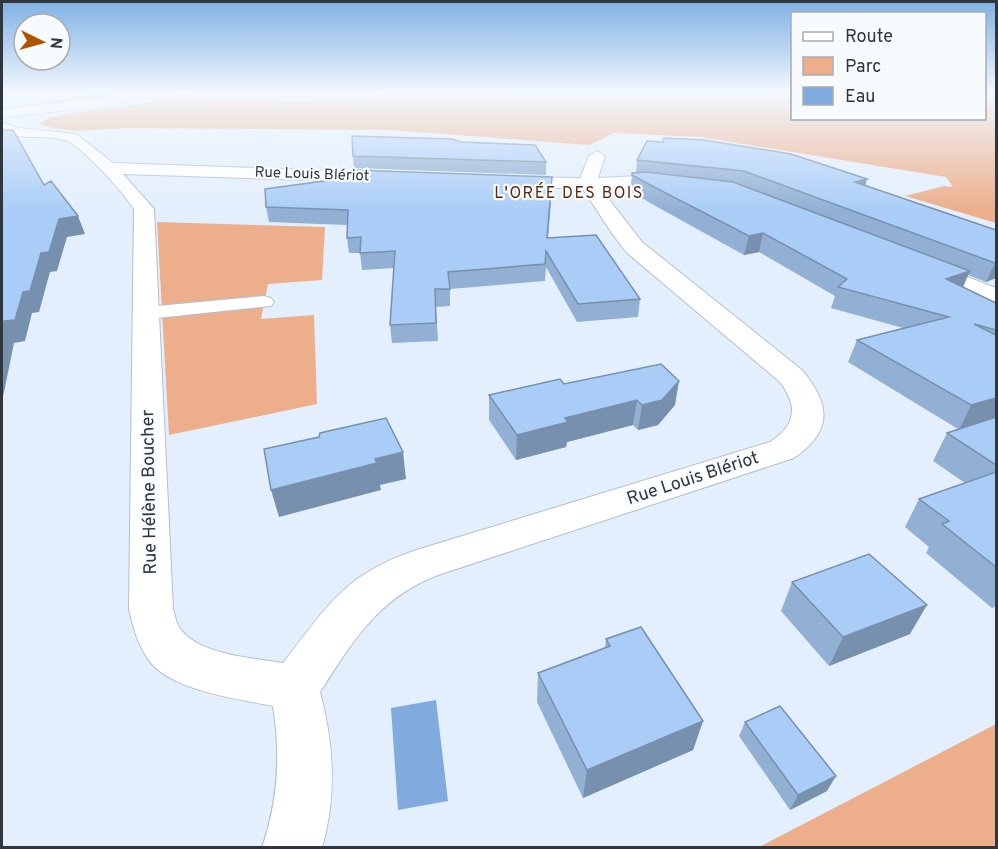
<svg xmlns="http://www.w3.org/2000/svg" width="998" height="849" viewBox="0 0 998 849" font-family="Overpass,sans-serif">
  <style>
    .green { fill: #ecae8b }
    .water { fill: #81abdf }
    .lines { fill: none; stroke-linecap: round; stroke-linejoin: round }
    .lane-casing { stroke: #b1bfd0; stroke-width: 2 }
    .street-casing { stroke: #b1bfd0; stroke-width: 2 }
    .lane { fill: #fff; fill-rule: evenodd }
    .street { fill: #fff; fill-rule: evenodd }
    .wall { fill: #92b0d4 }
    .shaded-wall { fill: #7790ad }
    .building { fill: #aacdf7; stroke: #7790ad; stroke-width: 1.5 }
    .labels { text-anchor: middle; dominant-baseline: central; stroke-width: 4.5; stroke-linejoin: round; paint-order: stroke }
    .far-street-label { font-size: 15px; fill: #30363c; stroke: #f8fbfe }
    .far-neighbourhood-label { font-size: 16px; letter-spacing: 1.5px; fill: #572908; stroke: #f8fbfe }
    .street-label { font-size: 18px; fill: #30363c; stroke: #f8fbfe }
  </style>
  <rect width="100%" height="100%" fill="#e3effd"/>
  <path class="green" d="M98,93h34l-59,9 -71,7z
    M389,93h403v25h192l1,-25h11v130l-91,-27 39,-10 9,1 -7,-10 -246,-40 -86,-4 -25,12 -198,-15 -264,-2 -50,3 -25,-3 -13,-4 10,-6 29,-6 76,-10 24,-7 104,2v4h69z
    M157,222l168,5 -3,53 -54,4 -7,35 53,-4 3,89 -148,31z
    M996,724v123h-237z"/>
  <path class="water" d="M436,700l12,101 -50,9 -7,-102z"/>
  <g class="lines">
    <g class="lane-casing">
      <path id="lane" d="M204,93h106l-5,3h-96z
        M264,296l7,2 3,4 -3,4 -124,13 -7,-2 -4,-4 4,-4 7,-2z"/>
    </g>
    <g class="street-casing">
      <path id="street" d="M132,93h23l-6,4 -52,10 -95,10v-8l95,-10z
        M2,123l16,5 58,6 37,29 286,10 6,1 3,4 -3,4 -6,1 -276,-9 31,35 19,400c2,6 3,13 6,18 18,28 74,31 104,36 47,-60 63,-91 140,-115l347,-106c25,-16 29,-35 10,-60l-154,-130 -15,-20 -28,-43 -76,-3 -6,-1 -3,-4 3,-4 79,1 9,-22 8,-5 8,5 -7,22 41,-2 43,4 3,4 -3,4 -43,-2 -38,3 41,53 160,128c28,34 32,60 -8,88l-356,117c-60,23 -85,66 -118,117 14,52 17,103 2,156h-60c16,-47 19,-93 11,-142 -35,-7 -97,-15 -121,-42 -13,-15 -19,-36 -23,-55l5,-400c-9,-15 -53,-64 -69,-69 -19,-5 -41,-1 -61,-6l-2,-2z
        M923,260l73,28v15l-81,-31 -3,-5 3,-5z"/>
    </g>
    <use href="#lane" class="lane"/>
    <use href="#street" class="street"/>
  </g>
  <path class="wall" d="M647,141l218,44 131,45v48l-10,4 -18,-7 -5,12 33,16v303l-4,2 -66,-55 3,-6 -24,-20 14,-28 46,-16 -32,-22 14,-28 11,-4 -110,-67 9,-22 46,-12 -72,-20 4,-12 -76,-44 -15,3 -92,-51 -22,-13 2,-16 4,-2 1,-13z
    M461,142l85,20v13l-192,-7 -1,-12z
    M552,190l-4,48 92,61 -2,18 -61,5 -31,-55 -1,14 -95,8v17l-14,1 2,34 -46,2 -2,-18 4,-57 -32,2 -2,-17h-11l-2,-15v-13l-78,-3 -3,-15z
    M564,384l111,21 -17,20 -20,5 -5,-5 -66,17 -1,5 -50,13 -27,-40v-25z
    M792,582l118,52 -81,32 -48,-55z
    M606,639l97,82 -10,29 -110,48 -46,-96 1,-29 67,-25z
    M745,722l82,69 -37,19 -51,-74z"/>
  <path class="shaded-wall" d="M867,179l-4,15 -8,-12z
    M78,216l7,18 -18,3 -10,34 -7,1 -11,40 -7,1 -7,28 -11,2 -12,59v-72l2,-9 19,-29 18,-39 18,-34z
    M763,233l-4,19 -15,3 5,-19z
    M995,263h1v15l-10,4z
    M970,271l-9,20 -15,-12z
    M679,381l-4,24 -17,20 -20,5 4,-25z
    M996,398v20l-37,12 12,-25z
    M637,400l-4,25 -66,17 -1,5 -50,13 1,-25 48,-17z
    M403,452l3,27 -26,6 1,5 -102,27 -8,-27 104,-31z
    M927,605l-17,29 -81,32 14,-29z
    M703,721l-10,29 -110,48 4,-28z
    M836,776l-9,15 -37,19 8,-15z"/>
  <path class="building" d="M2,130h11l31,55 7,-4 27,35 -19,3 -10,33 -8,1 -11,38 -7,1 -8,28 -11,1 -2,9z
    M352,136l100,3 9,3 74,3 11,17 -193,-6z
    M664,138l40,2 87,14 76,25 -12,3 141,48v33h-1l-251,-92 -107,-11 10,-19 16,1z
    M354,170l198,7 -5,61 49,-3 44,64 -62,5 -32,-53 -1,13 -97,8 2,17h-15l1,34 -46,2 5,-74 -35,2 1,-16 -14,1 1,-28 -82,-3 -1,-18 89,-12z
    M646,172l87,10 237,89 -24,8 50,24v27l-22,-6 22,11v63l-25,7 -114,-65 92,-23 -111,-30 9,-8 -84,-46 -14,3 -95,-49 -22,-12v-2z
    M661,364l18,17 -17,19 -20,5 -5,-5 -72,18 3,4 -51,13 -28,-40 71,-16 4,5z
    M996,417v48l-49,-32z
    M386,418l17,34 -28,7 2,4 -106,27 -7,-41 55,-12 1,-4z
    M996,472v95l-54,-43 7,-3 -30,-22z
    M869,554l58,51 -84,32 -51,-55z
    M641,627l62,94 -116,49 -49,-97 72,-27 -4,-7z
    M780,706l56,70 -38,19 -53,-73z"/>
  <linearGradient id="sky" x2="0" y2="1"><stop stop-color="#7fb0e4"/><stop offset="0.44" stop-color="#f2f8fe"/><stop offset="1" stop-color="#f2f8fe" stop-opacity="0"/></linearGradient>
  <rect width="998" height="211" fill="url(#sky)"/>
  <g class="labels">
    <g class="far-street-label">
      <text transform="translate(312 175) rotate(2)">Rue Louis Blériot</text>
    </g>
    <g class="far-neighbourhood-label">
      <text x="569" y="194">L'ORÉE DES BOIS</text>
    </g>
    <g class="street-label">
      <text transform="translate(693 479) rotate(-18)">Rue Louis Blériot</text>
      <text transform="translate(150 492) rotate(-91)">Rue Hélène Boucher</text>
    </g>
  </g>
  <rect width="998" height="849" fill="none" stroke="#30363c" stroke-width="6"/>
  <rect x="791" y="12" width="195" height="108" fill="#f8fbfe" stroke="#a8acb0" stroke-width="1.5"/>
  <rect x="803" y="32" width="30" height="9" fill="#ffffff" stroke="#a8acb0" stroke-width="1.5"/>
  <text x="845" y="42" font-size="18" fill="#30363c">Route</text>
  <rect x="803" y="57" width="30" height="18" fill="#ecae8b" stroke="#a8acb0" stroke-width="1.5"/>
  <text x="845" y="72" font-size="18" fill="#30363c">Parc</text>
  <rect x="803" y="87" width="30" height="18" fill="#81abdf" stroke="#a8acb0" stroke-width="1.5"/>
  <text x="845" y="102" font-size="18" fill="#30363c">Eau</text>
  <g transform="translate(42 42) rotate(95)"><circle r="28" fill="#f8fbfe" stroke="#a8acb0" stroke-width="1.5"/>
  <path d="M0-4.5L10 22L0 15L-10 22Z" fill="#b05300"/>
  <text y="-9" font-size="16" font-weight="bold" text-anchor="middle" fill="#30363c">N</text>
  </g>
</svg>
